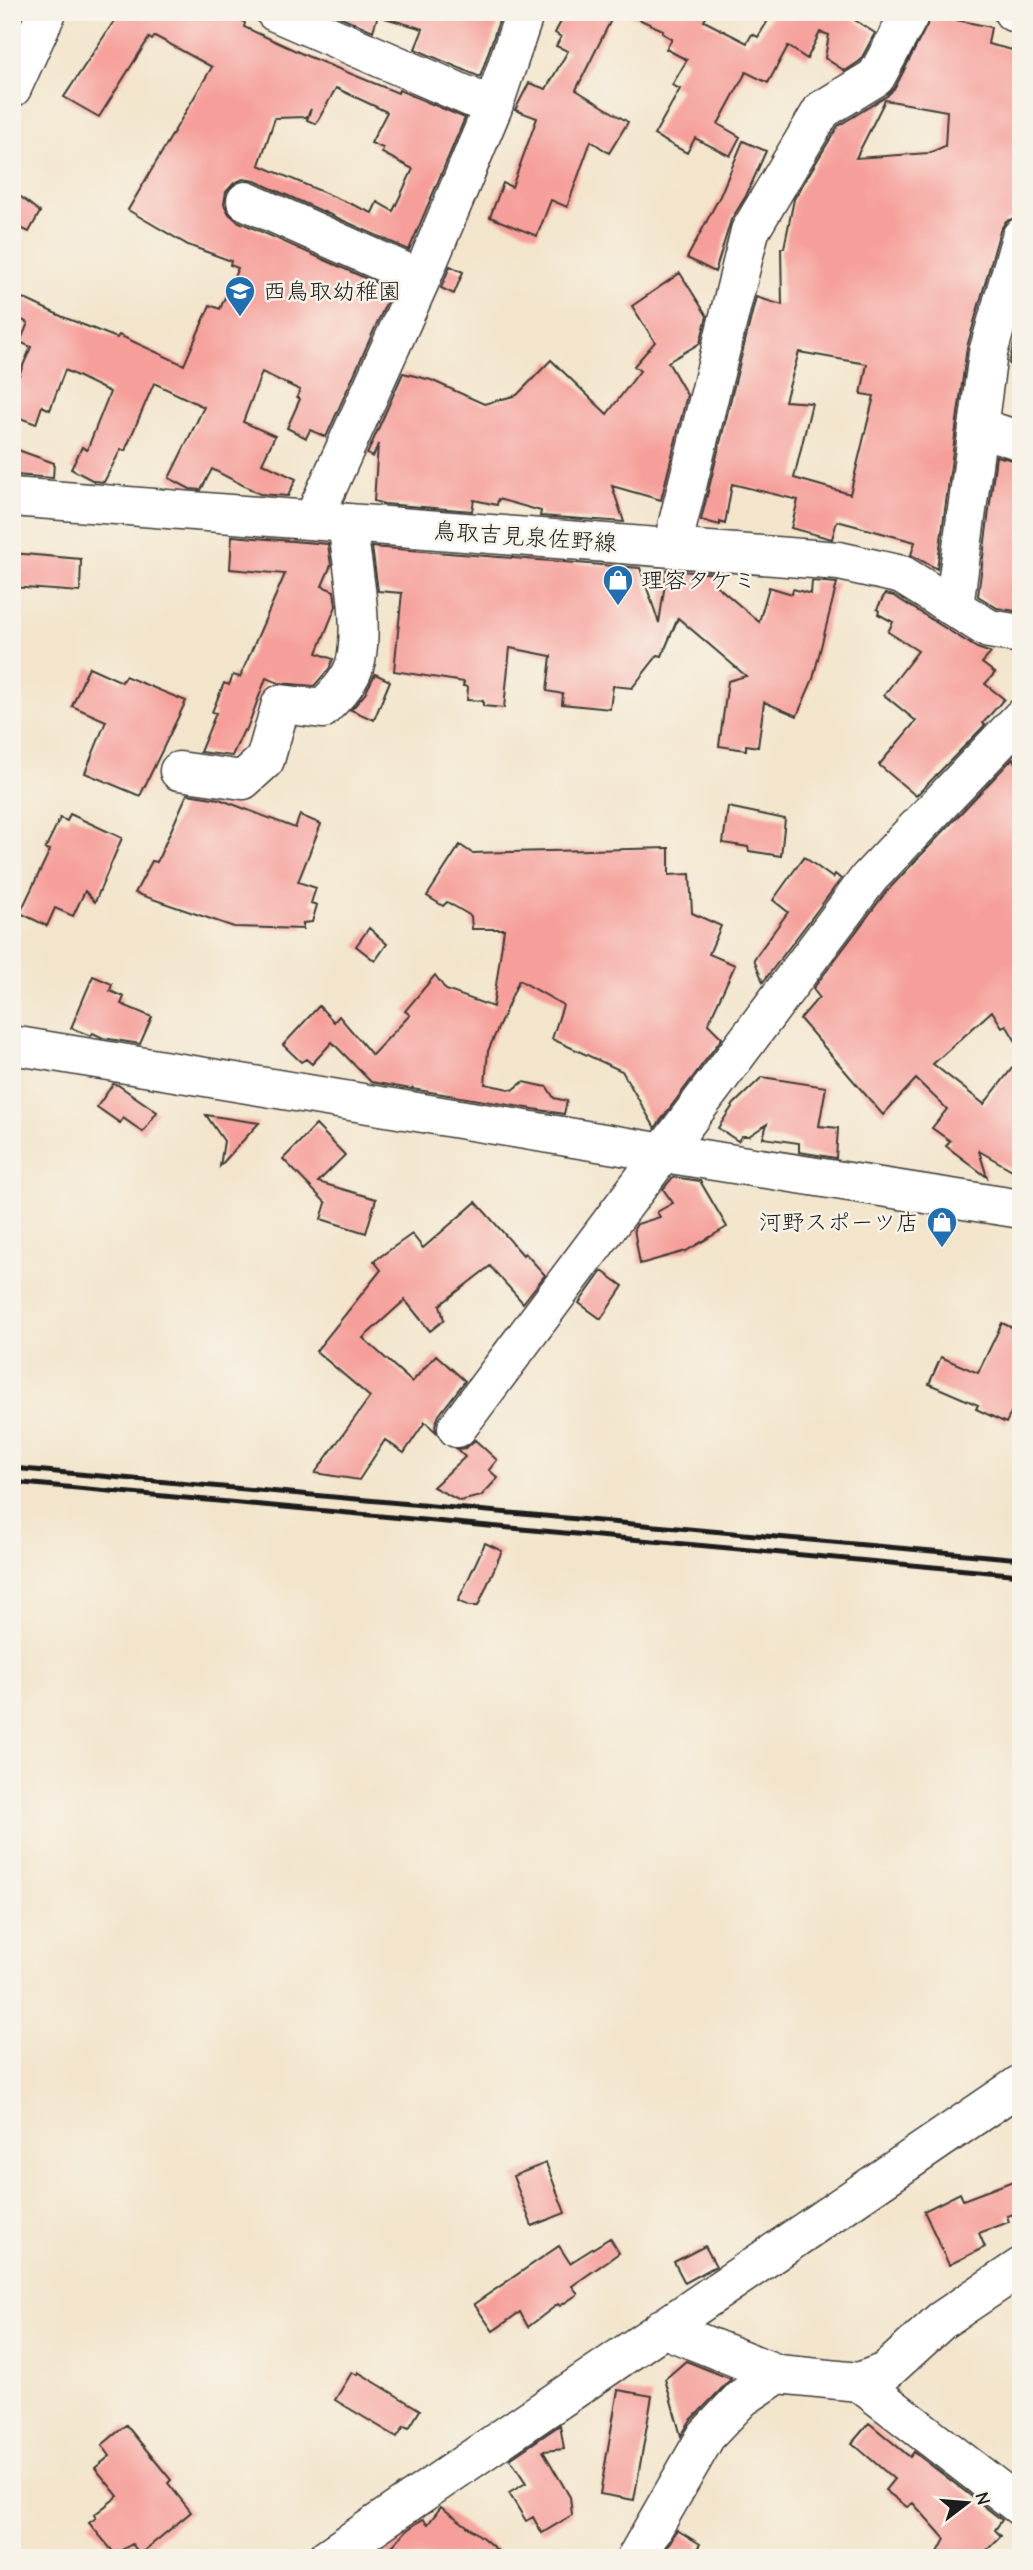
<svg xmlns="http://www.w3.org/2000/svg" width="1033" height="2570" viewBox="0 0 1033 2570" font-family="'Comic Neue','Klee One',sans-serif">
  <style>
    .building { fill: #f69f9a; fill-rule: evenodd }
    .lines { fill: none; stroke-linecap: round; stroke-linejoin: round }
    .minor-casing { stroke: #3c3a36; stroke-width: 41 }
    .major-casing { stroke: #3c3a36; stroke-width: 41 }
    .minor { stroke: #fff; stroke-width: 38 }
    .major { stroke: #fff; stroke-width: 38 }
    .rail { stroke: #1c1c1c; stroke-width: 5 }
    .labels { text-anchor: middle; dominant-baseline: central; stroke-width: 5; stroke-linejoin: round; paint-order: stroke }
    .poi-label { font-size: 23px; fill: #1c1c1c; stroke: #f7f3e8; text-anchor: start }
    .street-label { font-size: 23px; fill: #1c1c1c; stroke: #f7f3e8 }
  </style>
  <rect width="100%" height="100%" fill="#f7f3e8"/>
  <filter id="ink" filterUnits="userSpaceOnUse"><feTurbulence type="fractalNoise" baseFrequency=".0143" numOctaves="2"/><feDisplacementMap in="SourceGraphic" scale="14" xChannelSelector="R" yChannelSelector="G"/><feConvolveMatrix kernelMatrix="1 2 1 2 8 2 1 2 1" color-interpolation-filters="sRGB"/></filter>
  <filter id="wash" filterUnits="userSpaceOnUse"><feTurbulence type="fractalNoise" baseFrequency=".00686" numOctaves="4" result="noise"/><feDisplacementMap in="SourceGraphic" scale="28" xChannelSelector="R" yChannelSelector="G"/><feGaussianBlur stdDeviation="1.57" result="paint"/><feColorMatrix in="noise" values="0 0 0 0 0 0 0 0 0 0 0 0 0 0 0 0 0 1.4 0 .05"/><feComposite in="paint" operator="in"/></filter>
  <g filter="url(#wash)">
    <rect width="100%" height="100%" fill="#f3e5cc"/>
    <g id="blocks">
      <path class="building" d="M112,12h114l19,11 -1,4 63,29 91,37 1,-3 66,28 -56,132 -154,-69 -12,-2 -9,4 -8,9 -2,12 5,10 8,7 155,69 -66,147 -16,-7 -4,8 -19,-10 13,-29 -3,-2 3,-7 -38,-18 -19,50 32,14 -13,27 34,16 -8,17 -28,-2 -48,-25 -11,21 -11,-1 -21,-11 35,-71 -50,-24 -29,68 -4,-2 -17,33 -10,-1 -23,-12 11,-22 5,3 23,-58 -45,-22 -15,40 -8,-4 -6,18 -24,-9v-24l19,-44 -11,-5 8,-19 -16,-8v-22l51,24 54,21 2,-3 65,30 26,-60 10,4 18,-41 -8,-3 1,-4 -43,-16 -60,-35 84,-143 -57,-31 -3,4 -3,-2 -50,79 -35,-20 54,-82zM336,88l51,24 -16,31 12,5 -1,5 31,16 -20,42 -16,-9 -5,11 -113,-48 16,-47 32,-1 4,-8 -4,11 9,4z
        M330,12h49l-6,19z
        M386,12h116l-22,65 -65,-28 8,-20 -38,-11z
        M566,12h49l-39,78 52,32 -19,31 -18,-12 -24,66 -16,-7 -14,36 -47,-19 13,-34 9,4 25,-69 -22,-8 14,-27 17,6 22,-38 -12,-5 5,-9 -6,-4z
        M623,12h86l-5,9 43,22 5,-9 6,3 15,-25h69l33,21 -15,28 -15,10 -20,-13 4,-23 -9,-3 -13,27 -19,-13 -20,37 -22,-11 -28,52 22,13 -10,19 -35,-18 -8,15 -33,-18 26,-46 -8,-4 15,-25 -21,-11 6,-10 -10,-6 1,-3z
        M932,15l59,12 -3,17 33,8v164l-15,5 -6,10 -33,116 -30,222 -26,-14 4,-13 -78,-21 -5,18 -41,-11 7,-28 -66,-16 -7,40 -5,-2v3l-19,-5 55,-223 26,8 -1,-57h3l10,-49 44,-73 49,-30 8,-8zM885,100l62,11 -2,35 -16,7 -73,5zM799,352l68,12 -6,30 13,2 -24,98 -56,-16 18,-75 -27,-2z
        M743,141l23,10 -20,45 -15,24 -16,52 -28,-14 33,-62z
        M12,190l28,22 -11,20 -17,-8z
        M450,266l13,6 -9,22 -13,-6z
        M680,273l27,43 -7,27 -32,19 19,33 -26,105 -49,-14 12,36 -84,-6 1,-5 -43,-12 -1,6 -23,-5 -2,11 -88,-7 -10,-3 4,-57 -5,13 -6,-3 36,-81 28,7 53,24 33,-9 34,-35 56,54 33,-43 -6,-5 21,-24 -23,-36z
        M1021,318v61l-12,-16z
        M18,450l36,13 -1,15 -37,-3z
        M996,456l25,6v150l-24,-4 -19,-12z
        M232,536l96,8 3,21 -9,21 12,5 2,15 -19,47 16,6 -4,10 -15,17 -35,-3 -13,-5 -20,53 -2,-1 -12,26 -32,-4 16,-39 -4,-1 12,-29 5,2 4,-10 7,2 45,-103 -55,-5z
        M372,547l268,21 19,55 8,-53 51,4 -2,11 43,37 10,-35 23,7 1,-5 18,5 1,-13 25,2 -24,96 -16,37 -33,-14 -6,45 -12,-2v5l-27,-4 9,-65 18,-5 -68,-58 -16,38 -4,-1 -26,33 -19,-2 -3,23 -48,-5 1,-10 -16,-3 4,-35 -41,-8 -6,60 -21,-2v-5l-16,-1 1,-13 -5,-1 1,-4 -70,-11 8,-78 -24,-2z
        M12,553l69,6 -1,33 -68,-5z
        M885,594l9,2 83,52 14,5 -9,10 13,10 -10,11 19,15 -21,24 2,2 -69,71 -37,-31 37,-44 -32,-26 34,-44 -30,-19 5,-10 -15,-8 1,-3 -2,-2z
        M89,667l33,15 3,-6 61,25 -46,95 -55,-23 21,-52 -34,-15z
        M375,674l15,7 -16,39 -23,-10 14,-16z
        M1013,758l8,13v279l-15,-25 -4,2 -10,-16 -59,53 51,40 37,-47v118l-42,-24 8,26 -41,-31 4,-5 -18,-13 15,-19 -31,-30 -33,36 -83,-96 19,-22 -6,-8 73,-97z
        M187,794l32,5 76,29 5,-13 21,9 -23,58 18,6 -5,15 6,2 -5,17 -9,1v6l-69,-2 -99,-34 17,-32 5,1z
        M728,807l57,12 -4,37 -32,-5 -1,-4 -25,-4z
        M70,814l52,24 -27,64 -10,-11 -12,25 -18,-8 -8,18 -27,-13 30,-63 -5,-1 15,-31 7,3z
        M460,845l12,8 197,-5v27l21,-1 2,39 29,13 -12,28 26,11 -27,59 14,14 -67,90 -33,-57 -70,-32 11,-34 -44,-25 -31,71 -3,33 28,6 10,-8 24,5 7,11 13,3 -3,13 -152,-25 1,-2 -2,2 -40,-7 -39,-40 -20,22 -6,-5 -5,3 -18,-17 36,-39 15,16 5,-6 33,39 38,-40 -5,-4 30,-36 11,15 47,17 11,-78h-32l-1,-13 -24,-14 -4,4 -16,-10z
        M804,857l29,21 2,-4 6,5 -78,103 -9,-23 34,-47 -15,-12z
        M369,928l18,16 -12,17 -19,-15z
        M93,976l19,8 -2,7 14,6 -3,7 31,13 -12,27 -37,-6 -10,-5 -2,3 -20,-8z
        M762,1077l64,10 -7,39 19,2 -2,30 -37,-6v-9l-36,-5 4,-14 -18,12h-7l-4,5 -20,-13 16,-24z
        M113,1084l5,1 39,27 -14,20 -20,-14 -3,5 -23,-16z
        M206,1115l53,8 -39,43 4,-25z
        M316,1125l29,30 -27,27 58,17 -10,34 -45,-14 5,-16 -43,-44z
        M673,1177l27,4 27,46 -41,24 -46,13 -6,-35 3,-5 23,-7 -3,-5 16,-9 -10,-14z
        M476,1202l47,53 2,-2 20,22 -22,28 -33,-37 -50,39 4,15 -14,11 -25,-31 -42,38 49,44 24,-27 29,26 -26,34 -4,10 1,7 -11,-10 -21,31 -19,-13 -26,40 -44,-7 55,-76 -54,-46 65,-81 -7,-9 38,-27 11,14z
        M602,1271l21,15 -22,33 -22,-16z
        M1002,1323l19,9v60l-15,31 -30,-14 2,-4 -49,-21 12,-27 37,16z
        M475,1440l22,20 -8,10 9,8 -17,18 -21,5 -27,-14 32,-30 -8,-8 9,-1z
        M485,1543l17,8 -24,55h-9l-11,-5z
        M546,2163l19,50 -33,13 -19,-50z
        M1021,2178v34l-14,4 2,6 -30,11 6,14 -36,18 -25,-54 36,-18 3,7z
        M610,2238l9,15 -47,33 6,8 -18,12 -2,-2 -30,23 -8,-15 -27,19 -19,-27 85,-58 11,17z
        M705,2246l11,20 -31,17 -11,-21z
        M686,2361l45,18 -41,42 -9,15 -16,-57z
        M352,2372l5,3 1,-3 62,38 -11,18 -5,-2 -7,11 -62,-37z
        M618,2390l34,6 -18,104 -34,-6z
        M869,2423l41,34 4,-5 88,68 -7,10 6,6 -22,22h-44l10,-19 -32,-36 -6,4 -22,-17 9,-11 -42,-36z
        M126,2425l45,55 -3,3 23,29 -51,42 -8,-10 -17,10 -26,-31 7,-5 -2,-3 24,-19 -23,-28 15,-12 -8,-11z
        M560,2425l4,24 -21,2 27,46 2,18 -30,18 -9,-16 -7,4 -17,-28 17,-10 -16,-24z
        M441,2507l42,31 23,20h-125l26,-28 16,-11 5,5z
        M677,2530l23,14 -9,14h-22l-6,-4z"/>
    </g>
  </g>
  <g filter="url(#ink)">
    <use href="#blocks" fill-opacity="0" stroke="#3c3a36" stroke-width="2"/>
    <g class="lines">
      <g class="minor-casing">
        <path id="minor" d="M275,12l218,95
          M1013,12l8,2
          M12,88l35,-76
          M246,201l175,78
          M978,427l43,14
          M313,520l108,-241 72,-172 32,-95
          M672,547l78,-316 72,-121 54,-33 35,-65
          M954,607l34,-254 33,-116
          M179,771l64,9 22,-20 16,-56 41,5c13,-13 30,-29 34,-49 8,-41 -4,-95 -9,-137
          M12,1045l652,108 357,56
          M457,1428l412,-550 152,-160
          M662,2328l116,46 81,8 162,125
          M859,2382l26,-10 57,-52 79,-53
          M327,2558l694,-474
          M636,2558l70,-122 36,-38 36,-24"/>
      </g>
      <g class="major-casing">
        <path id="major" d="M12,497l827,64 63,14 87,54 32,5"/>
      </g>
      <use href="#minor" class="minor"/>
      <use href="#major" class="major"/>
      <path class="rail" d="M12,1468l1009,91
        M12,1482l1009,93"/>
    </g>
  </g>
  <defs>
    <g id="school-pin" transform="scale(1.575)"><path d="M0 17L-7.5 6A9.5 9.5 0 1 1 7.5 6Z" fill="#1f6fb2" stroke="#f7f3e8"/><path d="M0-5L7-2L0 1L-7-2ZM-4 1L0 2.5L4 1V4Q0 6-4 4Z" fill="#fff"/></g>
    <g id="shop-pin" transform="scale(1.575)"><path d="M0 17L-7.5 6A9.5 9.5 0 1 1 7.5 6Z" fill="#1f6fb2" stroke="#f7f3e8"/><path d="M-5-2.5h2.3a2.7 3.5 0 0 1 5.4 0H5L5.5 6h-11ZM-1.5-2.5h3a1.5 2.3 0 0 0-3 0Z" fill="#fff"/></g>
  </defs>
  <g fill-rule="evenodd">
    <use href="#school-pin" x="240" y="291"/>
    <use href="#shop-pin" x="618" y="580"/>
    <use href="#shop-pin" x="942" y="1222"/>
  </g>
  <g class="labels">
    <g class="poi-label">
      <text x="263" y="291">西鳥取幼稚園</text>
      <text x="641" y="580">理容タケミ</text>
      <text x="919" y="1222" text-anchor="end">河野スポーツ店</text>
    </g>
    <g class="street-label">
      <text transform="translate(525 537) rotate(4)">鳥取吉見泉佐野線</text>
    </g>
  </g>
  <rect width="1033" height="2570" fill="none" stroke="#f7f3e8" stroke-width="42"/>
  <g transform="translate(967 2503) rotate(74)" stroke="#f7f3e8" stroke-width="5" paint-order="stroke">
  <path d="M0-5L12 26L0 18L-12 26Z" fill="#1c1c1c"/>
  <text y="-10" font-size="19" font-weight="bold" text-anchor="middle" fill="#1c1c1c">N</text>
  </g>
</svg>
